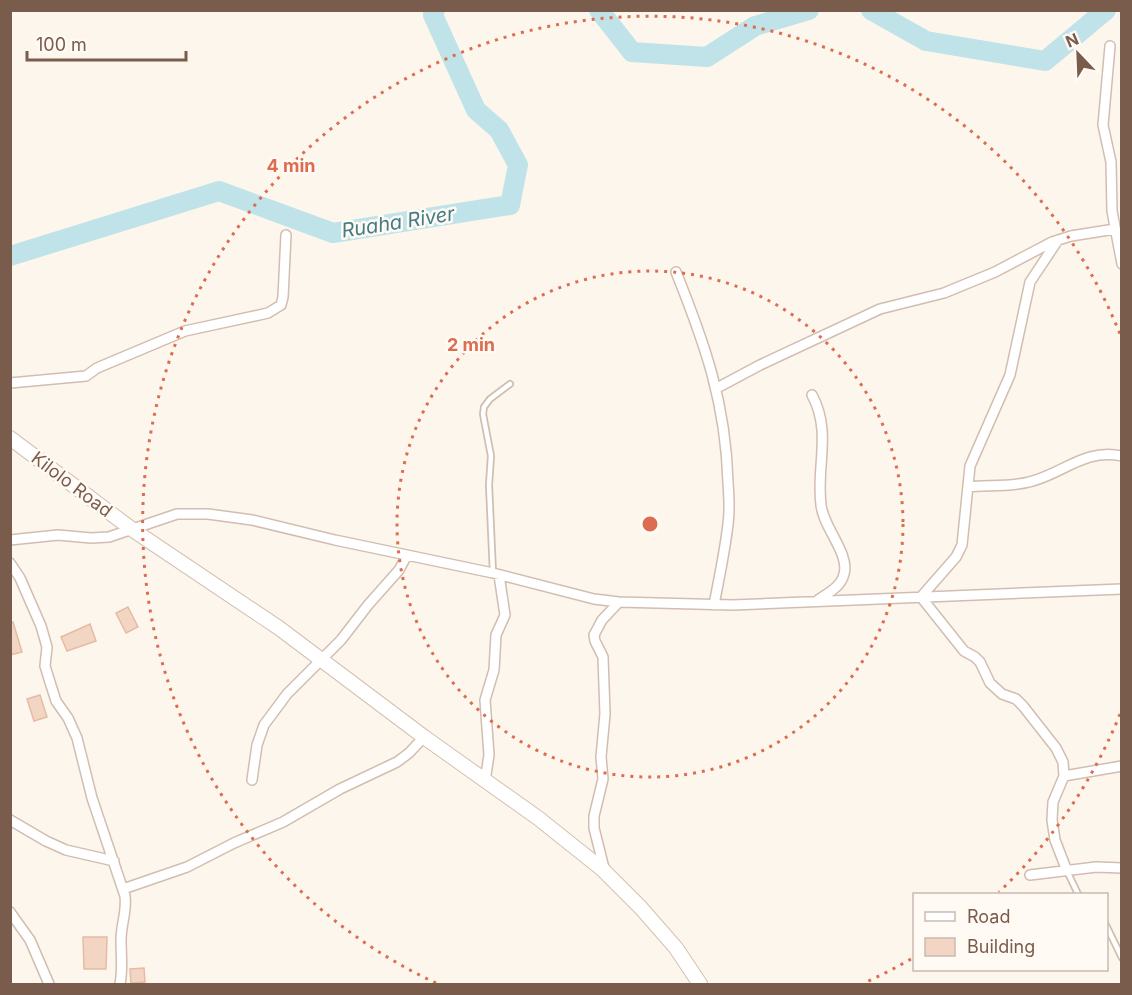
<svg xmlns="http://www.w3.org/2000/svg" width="1132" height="995" viewBox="0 0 1132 995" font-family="Inter,sans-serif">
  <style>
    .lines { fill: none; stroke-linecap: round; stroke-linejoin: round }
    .river { stroke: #bfe3e8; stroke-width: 20 }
    .building { fill: #f3d5c3; stroke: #e6bba3; stroke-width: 1.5 }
    .lane-casing { stroke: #d1beb0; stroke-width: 8 }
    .street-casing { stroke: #d1beb0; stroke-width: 12 }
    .secondary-casing { stroke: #d6c0b0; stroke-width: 16 }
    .lane { stroke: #fff; stroke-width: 4.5 }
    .street { stroke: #fff; stroke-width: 9 }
    .secondary { stroke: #fff; stroke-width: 14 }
    .ring { fill: none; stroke: #dc6d51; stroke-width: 3; stroke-dasharray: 3 6 }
    .labels { text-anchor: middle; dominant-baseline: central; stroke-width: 5; stroke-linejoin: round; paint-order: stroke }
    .street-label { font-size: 18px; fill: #7a5c4d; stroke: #fffaf3 }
    .water-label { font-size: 20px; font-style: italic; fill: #437c86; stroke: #fffaf3 }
    .centre { fill: #dc6d51; stroke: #fffaf3; stroke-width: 3 }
    .ring-label { font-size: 18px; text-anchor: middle; font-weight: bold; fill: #dc6d51; stroke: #fffaf3; stroke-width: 5; stroke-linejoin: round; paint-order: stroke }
  </style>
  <rect width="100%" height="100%" fill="#fdf6ec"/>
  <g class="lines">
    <path class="river" d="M599,10l33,42 75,5 48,-31 54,-16
      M871,10l55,31 119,20 61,-51
      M10,256l209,-65 114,42 177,-28 8,-40 -19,-35 -23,-20 -43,-95 2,-5"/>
  </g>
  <path class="building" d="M128,607l10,20 -12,6 -10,-20z
    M10,622h3l9,30 -12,3z
    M90,624l6,17 -29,10 -6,-14z
    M40,695l7,22 -13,4 -7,-22z
    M83,937h24l-1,32h-22z
    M144,968l1,14 -14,1 -1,-14z"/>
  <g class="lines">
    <g class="lane-casing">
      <path id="lane" d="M493,573l-4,-88 2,-29 -8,-42 1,-7 6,-8 20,-15
        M1067,871l11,23
        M1106,925l16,33"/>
    </g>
    <g class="street-casing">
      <path id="street" d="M1110,46l-7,79 8,37 1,49 10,53
        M1058,240l-28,42 -20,93 -40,91 -8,79 -6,12 -35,40 43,54 11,6 5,5 10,21 12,11 14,5 7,7 33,42 7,14 1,14 -11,26 -1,18 3,20 12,31
        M676,272c29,72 50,132 52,211 1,13 2,28 0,41 -3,27 -9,54 -14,81
        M10,383l76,-7 11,-8 88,-37 83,-18 13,-8 2,-8 3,-62
        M717,388l43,-23 120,-56 64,-16 51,-21 57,-30 19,-6 44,-7
        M812,395c20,37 4,71 9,110 2,22 29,49 23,69 -3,13 -16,19 -26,26
        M968,487c19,-2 42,0 61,-5 34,-8 55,-34 93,-26
        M10,540l48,-5 33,3 18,-1 68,-23h31l44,6 83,20 158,33 101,26 25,3 114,3 389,-16
        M10,563l10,15 21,48 6,21 -2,19 4,13 7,22 12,17 9,20 15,60 33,98c2,16 -4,28 -4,44 0,16 2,29 -1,44
        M1064,776l58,-10
        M252,780l5,-35 7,-20 23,-31 54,-54 27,-35 31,-35 8,-15
        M485,781l4,-26 -4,-55 9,-30 2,-35 9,-20 -6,-40
        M10,820l36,21 20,9 48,11
        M605,872l-11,-44v-12l9,-37 -2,-22 4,-43 -2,-57 -8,-16 -1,-6 8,-15 17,-18
        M1030,875l66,-8 26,1
        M123,889l64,-22 47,-24 49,-21 57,-33 57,-27 12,-9 15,-16
        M10,912l20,28 19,44"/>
    </g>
    <g class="secondary-casing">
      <path id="secondary" d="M10,438l123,92 146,98 145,109 114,81 64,51 39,39 35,40 24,36"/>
    </g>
    <use href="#lane" class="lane"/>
    <use href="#street" class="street"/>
    <use href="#secondary" class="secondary"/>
  </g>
  <g class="ring">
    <circle cx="650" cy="524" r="253"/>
    <path d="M1120 714A507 507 0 0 1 999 892M911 959A507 507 0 0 1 864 983M436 983A507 507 0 1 1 1120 334"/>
  </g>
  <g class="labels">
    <g class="street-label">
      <text transform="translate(72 484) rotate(37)">Kilolo Road</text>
    </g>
    <g class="water-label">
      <text transform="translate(398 222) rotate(-9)">Ruaha River</text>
    </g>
  </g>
  <circle cx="650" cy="524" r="9" class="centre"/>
  <g class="ring-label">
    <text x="291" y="172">4 min</text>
    <text x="471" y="351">2 min</text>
  </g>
  <rect width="1132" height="995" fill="none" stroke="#7a5c4d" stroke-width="24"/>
  <rect x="913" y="893" width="195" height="78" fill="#fffaf3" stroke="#cabbb1" stroke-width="1.5"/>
  <rect x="925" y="912" width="30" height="9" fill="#ffffff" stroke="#cabbb1" stroke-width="1.5"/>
  <text x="967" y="923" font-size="18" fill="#7a5c4d">Road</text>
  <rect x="925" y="938" width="30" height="18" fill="#f3d5c3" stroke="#cabbb1" stroke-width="1.5"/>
  <text x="967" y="953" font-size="18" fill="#7a5c4d">Building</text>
  <g transform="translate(1078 54) rotate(337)" stroke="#fffaf3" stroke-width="4.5" paint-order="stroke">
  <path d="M0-4.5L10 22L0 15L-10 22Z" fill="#7a5c4d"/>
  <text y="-9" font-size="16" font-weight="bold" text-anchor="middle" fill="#7a5c4d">N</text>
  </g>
  <path d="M27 51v9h159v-9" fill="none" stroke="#7a5c4d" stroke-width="3"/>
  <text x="36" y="51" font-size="18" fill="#7a5c4d" stroke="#fffaf3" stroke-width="4.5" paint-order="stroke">100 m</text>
</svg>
